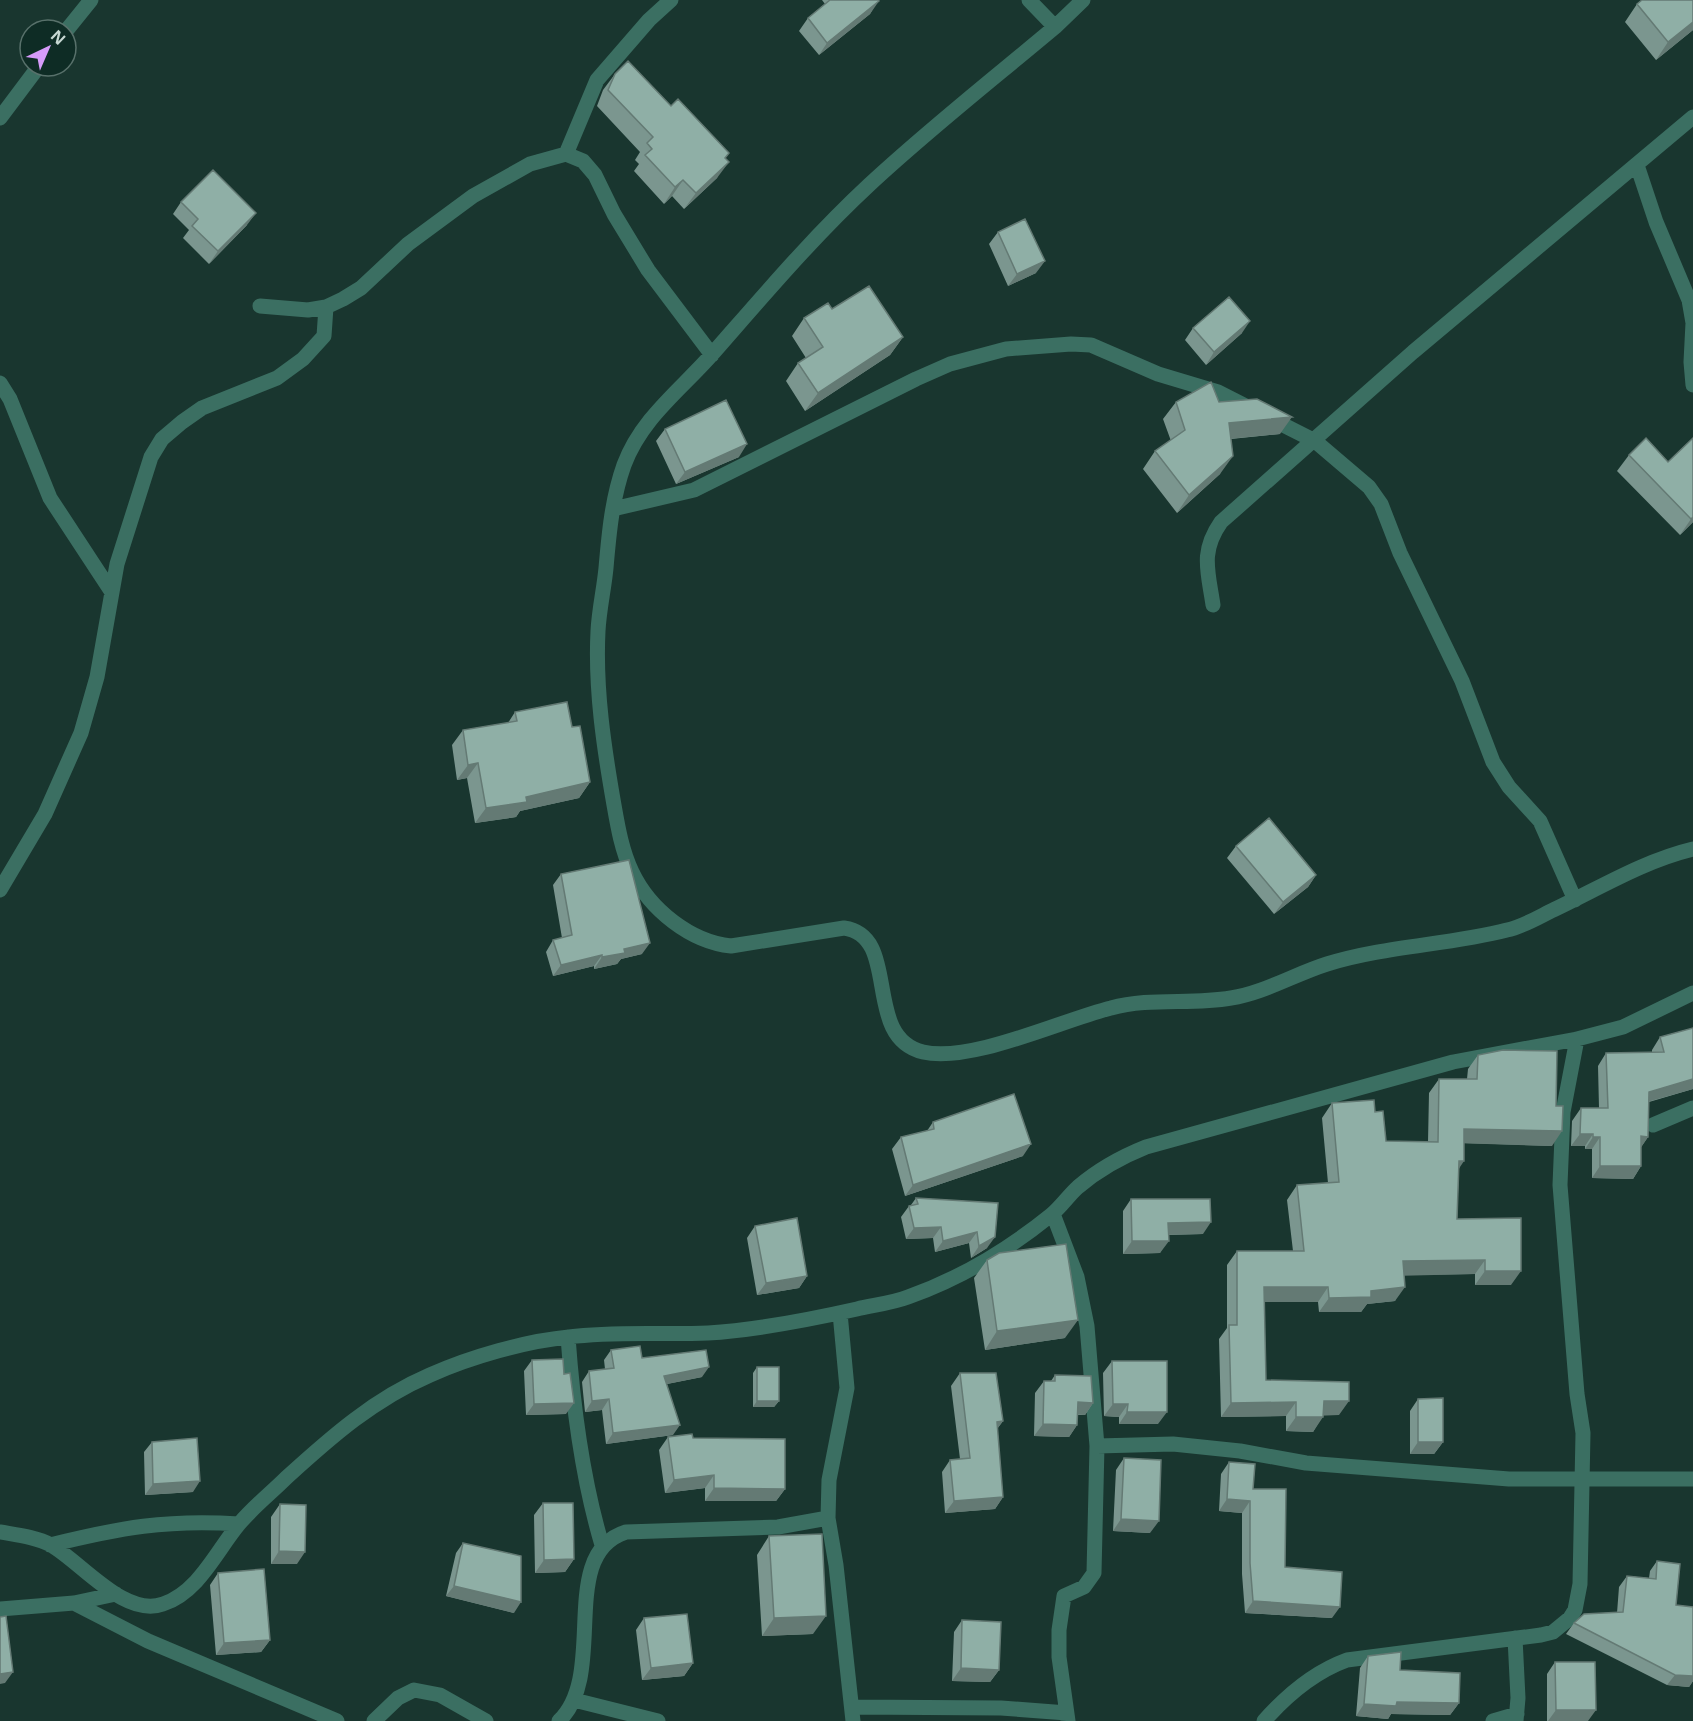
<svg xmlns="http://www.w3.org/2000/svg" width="1693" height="1721" viewBox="0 0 1693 1721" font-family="'Noto Sans',sans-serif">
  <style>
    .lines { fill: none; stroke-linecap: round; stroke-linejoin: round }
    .minor { stroke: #3b6f62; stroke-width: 15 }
    .wall { fill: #7b968f }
    .shaded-wall { fill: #647a74 }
    .building { fill: #8fafa6; stroke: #647a74; stroke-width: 1.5 }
  </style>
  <rect width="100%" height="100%" fill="#19362f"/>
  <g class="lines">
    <path class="minor" d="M1029,0l26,27
      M1083,0l-28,27c-62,52 -127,103 -186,158 -56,52 -105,110 -155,167 -32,37 -72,65 -90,113 -12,34 -15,68 -18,103 -2,21 -7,42 -8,63 -3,58 6,117 16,174 4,23 8,46 18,67 18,38 59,70 99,74l113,-18c58,8 17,109 79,124 49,11 139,-32 188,-44 39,-11 80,-3 120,-10 33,-5 64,-24 96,-34 58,-18 121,-19 180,-34 15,-3 30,-12 44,-19 47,-22 92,-50 142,-62
      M66,31l25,-31
      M0,118l39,-52
      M566,154l31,-74 52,-60 22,-20
      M1637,165l19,57 33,78 4,23 -2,39 2,23
      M260,306l48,4 18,-3 17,-8 18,-11 47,-44 65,-48 57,-32 36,-10 17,7 12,14 19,39 34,56 64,85
      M0,383l10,16 40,99 61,93
      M613,509l81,-19 222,-111 34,-15 56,-15 65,-5 20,1 67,29 60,18 97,49 54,46 12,17 19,49 62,128 31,81 16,25 31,34 35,79
      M1213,605c-5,-34 -13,-53 8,-83l192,-170 280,-235
      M0,890l45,-76 36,-81 16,-56 20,-113 34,-107 11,-18 20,-17 20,-14 75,-30 26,-19 21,-23 2,-29
      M1653,1125l40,-17
      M1053,1214l24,63 10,49 10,120 -3,127 -10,14 -20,9 -5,34v27l9,64
      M840,1313l7,75 -18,92 -1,38 8,47 17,156
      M568,1337c5,70 14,141 34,208
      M1097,1446l76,-2 67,7 66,12 203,16h184
      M0,1532c17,3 36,5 51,13 31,18 74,73 112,59 36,-12 54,-54 76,-80 14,-17 32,-31 47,-46 45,-41 88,-79 144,-103 40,-18 96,-34 139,-38 46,-6 93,-2 139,-4 50,-3 100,-13 149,-24 17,-4 35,-6 51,-12 51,-18 101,-48 143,-82 10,-8 17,-19 27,-28 21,-18 43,-30 68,-40l307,-85 124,-23 46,-12 70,-34
      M50,1545c69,-17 117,-26 189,-21
      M74,1603l74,38 189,80
      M0,1609l74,-6 42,-9
      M1515,1638l3,60 -2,23
      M574,1700l84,21
      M853,1707l148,1 66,5
      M374,1721l24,-23 16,-8 26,5 46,26
      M559,1721c50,-48 -3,-167 67,-189l152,-5 50,-9
      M1264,1721c23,-26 50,-49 83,-61l194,-25 12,-3 17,-14 5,-8 5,-26 3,-151 -6,-39 -17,-209 3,-73 14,-73
      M1493,1721l24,-7"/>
  </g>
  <path class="wall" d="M822,0h56l-8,14 -51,41 -20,-24 9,-13 17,-14z
    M1693,0v30l-37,30 -31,-38 12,-18z
    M615,74l56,32 54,52 -8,20 -33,31 -12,-13 -8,8 -30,-33 5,-7 -4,-4 5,-8 -43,-46 6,-16z
    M181,202l66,23 -38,39 -26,-26 6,-8 -16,-16z
    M998,232l38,41 -28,13 -19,-42z
    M832,309l71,28 -13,18 -85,56 -19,-30 12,-18 8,-5 -14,-22 12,-18z
    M1193,328l49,5 -36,32 -21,-25z
    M1176,402l104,32 -49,5 -11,35 -43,39 -34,-44 12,-18 16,-10 -8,-22z
    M665,429l74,28 -63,27 -20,-43z
    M1693,438v84l-13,13 -63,-64 12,-16 39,7z
    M515,712l57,15 18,55 -11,16 -59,13 -4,6 -41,6 -8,-45 -10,2 -5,-35 11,-15 45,-7z
    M1236,846l80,29 -8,12 -34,27 -47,-56z
    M561,874l81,80 -21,5 -4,5 -23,5v-3l-41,10 -7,-24 7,-12 9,-2 -9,-53z
    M1693,1028v61l-44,13 -1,35 -7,10v19l-8,13 -41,-1v-29h-7v-3h-14l1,-25 9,-13h18l-1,-42 8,-13 46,-1v-2l8,-13z
    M1478,1055l74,91 -88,-3 -5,26 -2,50 54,66h-36v-11l-71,1 -9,26 -28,3 -6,8h-42l-1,-10h-54l2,78 73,35h-16l-10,17 -27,-1v-15l-65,1 -2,-78 8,-11v-63l10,-14h56l-6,-51 10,-15 31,-2 -6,-65 10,-15 43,9 11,29 42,1 1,-49 10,-14h28l1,-10z
    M933,1122l90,34 -118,40 -13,-47 9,-12 26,-6z
    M916,1198l82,5 -11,45 -16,10 -2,-15 -34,9 -2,-14 -27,1 -5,-22 8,-11 2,-1z
    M1131,1199l72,35 -35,1 -8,18 -37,1v-43z
    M755,1226l52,50 -8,12 -42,7 -10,-57z
    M987,1260l78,78 -80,12 -11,-72z
    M611,1350l31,8 60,19 -35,7 6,51 -67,9 -4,-34 -17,2 -3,-30 7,-11 16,-2 -1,-9z
    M532,1360l34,54 -40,1 -2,-44z
    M1112,1361l46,63h-39v-7l-15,-1 -1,-43z
    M757,1367l22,34 -5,6h-21v-34z
    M960,1373l43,48 -6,8 6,68 -8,12 -50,4 -3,-41 8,-12 10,-1 -9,-73z
    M1055,1375l38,28 -8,12h-8v10l-8,12 -35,-1 1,-43 9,-12h7z
    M1418,1399l25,43 -9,12h-24v-43z
    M668,1437l25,1 92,51 -9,12h-71v-13l-40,5 -6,-43z
    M152,1442l41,50 -48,3 -1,-43z
    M1124,1458l26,75 -37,-2 3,-61z
    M1229,1462l24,27 32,78 47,51 -87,-5 -3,-39v-61l-23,-2 2,-37z
    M543,1503l31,56 -9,13 -30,1 -1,-58z
    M280,1504l17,60h-26v-47z
    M769,1536l44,98 -51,2 -5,-81z
    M463,1543l51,70 -68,-17 10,-43z
    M1657,1561l19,44 17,2v74l-4,6 -22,-2 -101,-51 8,-11 43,-10 2,-26 8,-11 22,2 1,-7z
    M218,1573l52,67 -9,12 -45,3 -6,-70z
    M644,1618l49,45 -9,13 -42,4 -6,-50z
    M962,1620l37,50 -9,12 -38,-1 2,-49z
    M1368,1656l32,14 59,33 -9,12 -59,-1 -3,5 -32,-3 4,-48z
    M1555,1662l33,59h-41v-47z"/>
  <path class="shaded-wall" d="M879,1l-9,13 -51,41 8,-12z
    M1693,22v8l-37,30 12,-18z
    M729,162l-12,16 -33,31 12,-16z
    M683,180l-11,16 -8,8 11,-17z
    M256,213l-9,12 -38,39 9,-13z
    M1045,261l-9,12 -28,13 9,-12z
    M1250,321l-8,12 -36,32 8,-13z
    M903,337l-13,18 -85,56 13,-18z
    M1292,417l-12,17 -63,6 12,-17z
    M747,444l-8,13 -63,27 9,-12z
    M1233,456l-13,18 -43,39 12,-18z
    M1693,517v5l-13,13 11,-16z
    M478,763l-11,15 -10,2 11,-15z
    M590,782l-11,16 -59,13 -4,6 -41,6 11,-15 40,-11z
    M1316,875l-8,12 -34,27 9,-12z
    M650,943l-8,11 -21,5 -4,5 -23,5 8,-12 22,-8z
    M602,955l-8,11 -41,10 8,-11z
    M1693,1079v10l-53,15 9,-12z
    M1464,1129l98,2 -10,15 -98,-3z
    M1580,1134h13l-8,12h-14z
    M1641,1136l7,1 -8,12z
    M1593,1137h7l-8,12h-7z
    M1031,1144l-8,12 -118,40 8,-11z
    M1459,1161h5l-10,15z
    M1600,1166h41l-8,13 -41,-1z
    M1211,1222l-8,12 -43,1 8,-12z
    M941,1227l-8,11 -27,1 8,-11z
    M977,1232l-8,11 -34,9 8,-11z
    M995,1237l-8,11 -16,10 8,-12z
    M1132,1241h37l-9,12 -37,1z
    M1485,1260l-10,14 -82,2 10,-15z
    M1485,1271h36l-10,14h-36z
    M807,1276l-8,12 -42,7 9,-12z
    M1264,1287h64l-10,15h-64z
    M1405,1287l-10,14 -28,3 -6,8h-42l10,-14 42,-7z
    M1078,1320l-13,18 -80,12 12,-19z
    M709,1367l-7,10 -45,9 7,-10z
    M609,1399l-7,11 -17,2 7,-11z
    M757,1401h22l-5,6h-21z
    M1324,1401h25l-10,14 -25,1z
    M1078,1402l15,1 -8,12 -16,-1z
    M1296,1402l-10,14 -65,1 10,-14z
    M574,1403l-8,11 -40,1 8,-11z
    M1113,1404h15l-9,13 -15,-1z
    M1127,1412h40l-9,12h-39z
    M1296,1417h27l-10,15 -27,-1z
    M1003,1421l-9,12 3,-11z
    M1043,1424l34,1 -8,12 -35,-1z
    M680,1425l-7,10 -67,9 7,-11z
    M1418,1442h25l-9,12h-24z
    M714,1475l-9,13 -40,5 9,-13z
    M200,1481l-7,11 -48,3 8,-11z
    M714,1488l71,1 -9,12h-71z
    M1003,1497l-8,12 -50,4 9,-12z
    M1227,1499l23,2 -8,12 -23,-2z
    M1121,1519l38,2 -9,12 -37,-2z
    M279,1551l26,1 -8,12h-26z
    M574,1559l-9,13 -30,1 9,-13z
    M454,1586l67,16 -7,11 -68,-17z
    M1253,1601l87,6 -8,11 -87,-5z
    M826,1616l-13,18 -51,2 12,-18z
    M270,1640l-9,12 -45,3 8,-12z
    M693,1663l-9,13 -42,4 9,-12z
    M961,1668l38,2 -9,12 -38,-1z
    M13,1672l-8,11 -5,1v-10z
    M1675,1675l18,1v5l-4,6 -22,-2z
    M1397,1702l62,1 -9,12 -59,-1 -3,5 -32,-3 8,-12z
    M1556,1710h40l-8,11h-40z"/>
  <path class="building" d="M830,0h48l1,1 -52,42 -19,-25z
    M1642,0h51v22l-25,20 -31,-38z
    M628,61l43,45 7,-7 51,54 -4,5 4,4 -33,31 -13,-13 -8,7 -30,-32 7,-6 -5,-6 6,-6 -45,-47 7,-16z
    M213,170l43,43 -38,38 -26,-25 6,-7 -17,-17z
    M1025,219l20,42 -28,13 -19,-42z
    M869,286l34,51 -85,56 -20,-30 25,-16 -19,-29 24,-15 4,6z
    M1229,297l21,24 -36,31 -21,-24z
    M1211,382l8,20 38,-3 35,18 -63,6 4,33 -44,39 -34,-44 30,-21 -9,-28z
    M726,400l21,44 -62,28 -20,-43z
    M1646,438l22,24 25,-24v79l-2,2 -62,-64z
    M567,702l5,25 8,-1 10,56 -64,15 1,5 -41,6 -8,-45 -10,2 -5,-35 54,-9 -2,-9z
    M1269,818l47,57 -33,27 -47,-56z
    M629,860l21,83 -26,6 1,4 -23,4v-2l-41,10 -8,-25 19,-5 -11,-61z
    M1693,1028v51l-44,13 -1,45 -7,-1v30h-41v-29h-7v-3h-13l1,-26h27l-2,-55 58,-1 -4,-15z
    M1503,1050l54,1 -1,55h7l-1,25 -98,-2v32h-5l-2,58 64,-1v53h-36v-11l-82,1 2,26 -34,4v6l-42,1 -1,-11h-64l2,93 83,2v19h-25l-1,16h-27v-15l-65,1 -2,-78h8v-74h67l-7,-66 42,-3 -7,-79 42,-3 1,12 8,-1 3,30 52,1 1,-63h38l1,-24z
    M1014,1094l17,50 -118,41 -12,-48 33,-8 -1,-7z
    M916,1198l82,5 -3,34 -16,9 -2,-14 -34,9 -2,-14 -27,1 -5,-22 9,-2z
    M1131,1199h79l1,23 -43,1 1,18h-37z
    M797,1218l10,58 -41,7 -11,-57z
    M1066,1244l12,76 -81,11 -10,-71 12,-7z
    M640,1346l2,12 64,-8 3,17 -45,9 16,49 -67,8 -4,-34 -17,2 -3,-30 25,-3 -3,-18z
    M563,1359l1,15 6,-1 4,30 -40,1 -2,-44z
    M1112,1361h55v51h-40l1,-8h-15z
    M757,1367h22v34h-22z
    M960,1373h36l7,48 -6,1 6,75 -49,4 -4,-41 20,-2z
    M1055,1375l36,1 2,27 -15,-1 -1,23 -34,-1 1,-43h11z
    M1443,1398v44h-25v-43z
    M692,1434l1,4 92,1v50l-71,-1v-13l-40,5 -6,-43z
    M197,1438l3,43 -47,3 -1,-42z
    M1124,1458l37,2 -2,61 -38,-2z
    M1229,1462l26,2 -2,25h33l-1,78 57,5 -2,35 -87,-6 -3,-38v-62l-23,-2z
    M543,1503h30l1,56 -30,1z
    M280,1504l26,1 -1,47 -26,-1z
    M822,1534l4,82 -52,2 -5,-82z
    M463,1543l58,13v46l-67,-16z
    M1657,1561l23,3 -4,41 17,2v69l-18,-1 -101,-52 10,-9 39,-2 4,-36 29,3z
    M264,1569l6,71 -46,3 -6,-70z
    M687,1614l6,49 -42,5 -7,-50z
    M6,1616l7,56 -13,2v-57z
    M962,1620l39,2 -2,48 -38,-2z
    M1401,1652l-1,18 60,3 -1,30 -62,-1 -1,4 -32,-2 4,-48z
    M1555,1662h40l1,48h-40z"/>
  <g transform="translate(48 48) rotate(44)"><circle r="28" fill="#0e2c25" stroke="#58716b" stroke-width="1.5"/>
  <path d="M0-4.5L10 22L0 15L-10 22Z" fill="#d69bfa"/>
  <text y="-9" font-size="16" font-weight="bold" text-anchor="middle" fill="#c7d8d3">N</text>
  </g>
</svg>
